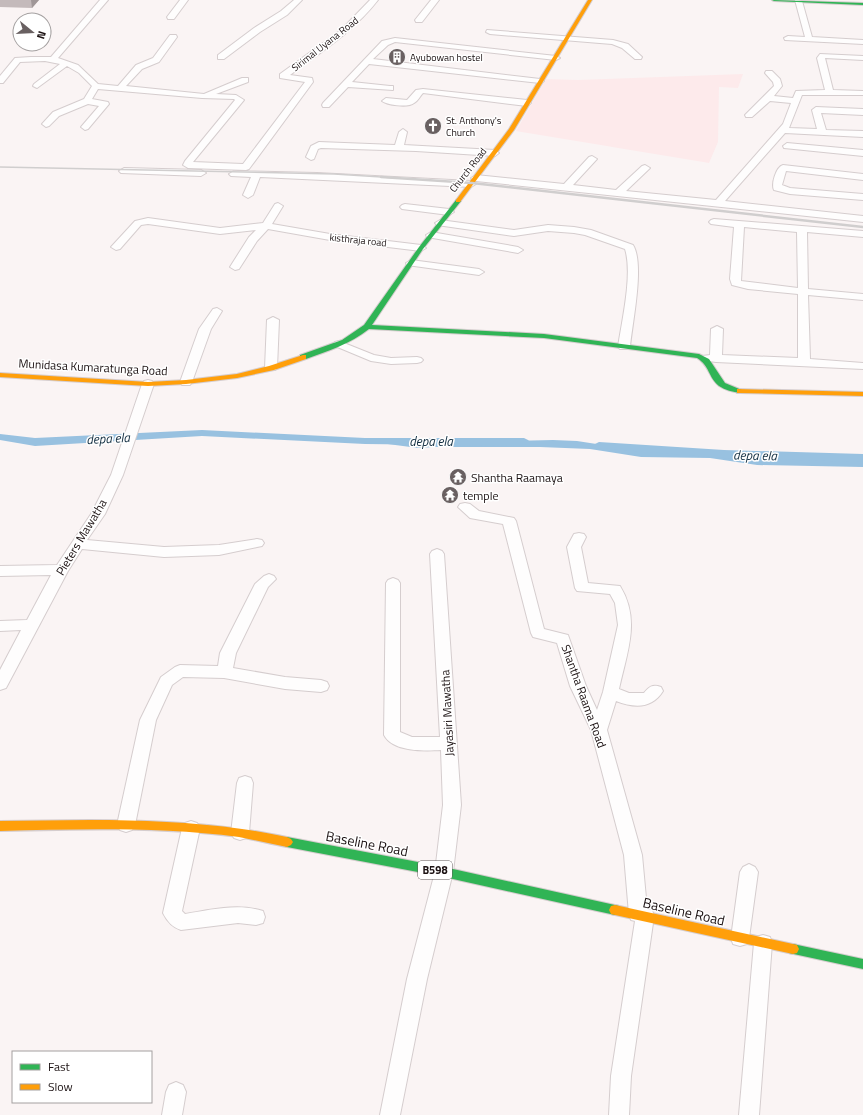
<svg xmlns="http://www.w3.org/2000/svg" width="863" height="1115" viewBox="0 0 863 1115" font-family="'Titillium Web',sans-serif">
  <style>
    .built { fill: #fdeaeb }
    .water { fill: #98c1e0 }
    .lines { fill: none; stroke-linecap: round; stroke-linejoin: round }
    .canal { fill: #98c1e0; fill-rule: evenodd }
    .street-casing { stroke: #d5cdce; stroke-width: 2 }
    .fast-casing { stroke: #d5cdce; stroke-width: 2 }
    .slow-casing { stroke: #d5cdce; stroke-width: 2 }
    .street { fill: #fefdfd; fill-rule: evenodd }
    .fast { fill: #30b455; fill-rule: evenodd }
    .slow { fill: #ff9f0a; fill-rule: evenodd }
    .rail-far1 { stroke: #d0cece; stroke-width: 1.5 }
    .rail { stroke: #d0cece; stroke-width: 2.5 }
    .wall { fill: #c4babb }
    .shaded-wall { fill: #a09798 }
    .labels { text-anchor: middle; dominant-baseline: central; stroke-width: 3; stroke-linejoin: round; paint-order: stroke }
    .far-street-label { font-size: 10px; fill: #1b1112; stroke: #fff }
    .far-poi-label { font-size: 10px; fill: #1b1112; stroke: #fff; text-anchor: start }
    .shield { fill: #fff; stroke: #5f5859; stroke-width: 1 }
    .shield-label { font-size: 11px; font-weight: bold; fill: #1b1112 }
    .street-label { font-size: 12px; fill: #1b1112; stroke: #fff }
    .poi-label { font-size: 12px; fill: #1b1112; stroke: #fff; text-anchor: start }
    .water-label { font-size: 13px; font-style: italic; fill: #112d40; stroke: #fff }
    .near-street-label { font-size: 14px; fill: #1b1112; stroke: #fff }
  </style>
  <rect width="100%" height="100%" fill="#faf4f4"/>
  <path class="built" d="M743,74l-5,14 -19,-1 -1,55 -9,21 -193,-32 30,-52 32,1z"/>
  <path class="water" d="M553,440l24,1 65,10 221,7v9l-106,-2 -47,-7 -69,-1 -51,-8 -50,-2h-106l-16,1 -53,-7 55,2z"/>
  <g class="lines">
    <path class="canal" d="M202,430l163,8h159l4,2 2,2 -2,2 -4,2 -159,-2 -163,-8 -167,10 -35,-6v-6l35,4z
      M599,442l125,8 139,4v8l-139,-4 -129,-10 -2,-2 2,-2z"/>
    <g class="street-casing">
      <path id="street" d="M100,0h8l-50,58 20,7 20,19 20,2 18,-21 17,-7 17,-23h6l1,2 -18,25 -17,7 -16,17 78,8 38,-16h6v4l-32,12 20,1 8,5 -51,62 50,2 62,-82 -25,-4v-4l61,-44 29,-30h8c-24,31 -57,52 -88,75l22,3 1,4 -64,87 -3,1 -58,-2 -5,-3 2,-4 50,-61 -1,-1 -32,-1 -104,-9 -6,10 16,3 1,2 -21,25 -3,1 -4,-3 18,-21 -11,-2 -29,12 -10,10 -3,1 -4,-3 11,-12 31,-13 8,-13 -13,-13 -12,-7 -30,22 -4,-2 1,-2 26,-20 -15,-3 -25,1 -17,21h-3v-7l15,-18 16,-1h20z
        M180,0h8l-14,19h-6l-1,-2z
        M294,0h8l-15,15 -27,17 -36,27h-6v-4l36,-27 27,-17z
        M431,0h8l-17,22h-6l-1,-2z
        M795,0l7,1 10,36 51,3v4l-78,-4 -1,-2 4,-2 17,1z
        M487,30l126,10 15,4 14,13 -1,2h-6l-13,-11 -10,-4 -122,-10 -4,-2z
        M395,38l161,18 4,2 -4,2 -161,-18 -7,3 -15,14 167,20 4,2 -4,2 -171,-19 -17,18 38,4h3v4l-45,-3 -19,20h-6l-1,-2 1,-2 59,-62z
        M820,54l43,2v4l-38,-2 8,32 30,1v4h-61l-13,33 28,1 -5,-19 4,-3 47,2v6l-42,-2 5,17 37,1v6l-78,-4 -60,68 138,15v6l-387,-41 -5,-3 5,-3 88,9 25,-27 3,-1 5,3 -24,26 43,5 26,-24 3,-1 5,3 -2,2 -22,21 90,9 67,-76 8,-21 -21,-2 -18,16h-6l-1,-2 29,-29 -1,-4 -8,-9 1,-2h6l8,8 2,7 -8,10 19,2 3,-7 29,-1 -8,-32z
        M423,89l104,11 4,3 -4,3 -104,-13c-3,3 -5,8 -9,10 -6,5 -27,2 -32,-2l4,-3 21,2 9,-10z
        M403,129l4,3 -3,13 91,5 4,3 -4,3 -79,-5 -95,-3 -3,1 -4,10 -3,1 -5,-3 5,-11 8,-4 76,3 4,-13z
        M787,143l76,7v6l-79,-8 -1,-2z
        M783,165l80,9v6l-77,-9 -4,14 8,3 73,6v6l-73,-6 -16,-4c-3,-6 2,-23 9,-25z
        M124,168l77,2 5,3 -5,3 -80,-3 -2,-2z
        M234,171l83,2 154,8 5,3 -5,3 -211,-10 -7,18 -5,3 -5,-3 8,-18 -20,-1 -2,-2z
        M278,203l5,3 -11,18 58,10 91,11 5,3 -5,3 -91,-11 -62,-11 -11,12 -18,28 -4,1 -5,-3 19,-30 7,-7 -36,4 -72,-10 -7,1 -21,24 -4,1 -5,-3 24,-26 13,-3 72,10 43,-5 12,-19z
        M405,204l44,5 5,3 -5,3 -47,-6 -2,-2 2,-2z
        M714,219l149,12v6l-56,-5 1,57 55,5v6l-55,-5 2,64 53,4v6l-147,-7 -14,-2 -2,-2 2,-2 8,-1 1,-26 6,-3 6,3 -1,26 76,3v-64l-50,-5 -16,-4 -2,-6 4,-52 -23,-3 -2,-2 2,-2zM744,227l53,5 1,56 -57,-7z
        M440,220l74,10 34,-5 26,2 17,3 42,15c12,19 -1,79 -3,102l-2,2h-8l-2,-2c4,-27 15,-73 7,-98l-40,-14 -11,-2 -26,-2 -34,5 -77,-11 -2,-2z
        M431,232l87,15 5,3 -5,3 -91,-16 -1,-2z
        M411,260l68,9 5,3 -5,3 -72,-10 -1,-2z
        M217,308l5,3 -11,18 -19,53 -2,3h-8l-2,-3 19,-53 14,-20z
        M273,317l6,3 -2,48 -2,2h-8l-2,-2 2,-48z
        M339,341l35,14 17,3 26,-1 4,1 2,2 -2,2 -4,1 -26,1 -20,-3 -36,-15 -2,-2 2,-2z
        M148,380l4,1 2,3 -31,91 -18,39 -18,26 77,7 55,-2 38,-6 5,1 2,3 -2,3 -5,1 -38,8 -55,2 -82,-8 -14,22 -62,117 -6,2v-20l21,-40 -21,1v-10l27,-1 24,-45 -51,1v-10l57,-1 34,-51 20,-39 31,-91 2,-3z
        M465,503l5,1 9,7 35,7 2,3 28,108 24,6 18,51 11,24 6,-18 15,-67 -3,-22 -5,-9 -33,-3 -2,-3 -8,-41 7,-13 5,-1 5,1 2,3 -5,10 7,36 32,3c21,34 7,66 -1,103l10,4h15c5,-6 8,-9 17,-6l2,4c-11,18 -29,17 -47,10l-9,29 35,125 5,54 5,1 2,6 -23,160 -2,39h-20l2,-39 24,-155 -4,-1 -2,-6 -5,-59 -33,-125 -21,-44 -13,-43 -24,-6 -2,-4 -28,-109 -33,-6 -12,-11 2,-3z
        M437,549l5,2 2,3 17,251 -8,67 -26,107 -27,136h-20l27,-136 28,-107 8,-67 -2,-55c-17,1 -48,2 -57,-15l2,-152 2,-3 5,-2 5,2 2,3v149l12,5h28l-10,-183 2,-3z
        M269,574l5,2 2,3 -8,8 -32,66 -3,15 52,9 36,3 6,2 2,4 -2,4 -6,2 -36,-3 -61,-11 -41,-1 -11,8 -16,35 -21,105 -3,5 -6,2 -6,-2 -3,-5 23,-105 21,-43 14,-10 5,-2 38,1 2,-13 35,-69 9,-8z
        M245,776l6,2 2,5 -4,50 -3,5 -6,2 -6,-2 -3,-5 6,-50 2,-5z
        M191,821l6,2 3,5 -18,83 3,3c25,-4 53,-11 78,-3l2,6 -2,6 -7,2 -18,-2 -57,7c-9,-3 -14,-9 -18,-17l19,-85 3,-5z
        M749,864l6,3 3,5 -9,66 -2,6 -7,2 -7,-2 -2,-6 9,-66 3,-5z
        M763,935l7,2 2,6 -13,172h-20l15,-172 2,-6z
        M176,1082l7,3 3,7 -4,23h-20l4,-23 3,-7z"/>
    </g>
    <g class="fast-casing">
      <path id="fast" d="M772,0l91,3v2l-89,-4z
        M458,199l3,2 -38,48 -51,76 172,9 155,20 10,5 16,24 19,8 -4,2c-7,-1 -15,-3 -21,-7 -11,-9 -9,-20 -22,-28l-153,-20 -175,-9c-19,15 -41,22 -63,30h-6v-4l42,-15 22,-15 55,-78 37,-47z
        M287,837l157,30 171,38 4,1 2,4 -2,4 -4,1 -171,-38 -157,-30 -4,-2 -2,-3 2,-3z
        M793,944l70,15v10l-74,-16 -2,-4 2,-4z"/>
    </g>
    <g class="slow-casing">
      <path id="slow" d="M588,0h4l-78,130 -54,72h-4v-2l53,-71z
        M303,355h3v4l-32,11 -37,8 -51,6 -38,2 -148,-9v-4l148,9 38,-2 51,-6 32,-8z
        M737,389l126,3v4l-123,-3h-3z
        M90,820c51,0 102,2 152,9 15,2 30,5 45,8l4,2 2,3 -2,3 -4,2c-16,-3 -32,-7 -48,-10 -79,-10 -159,-8 -239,-6v-10z
        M615,905l178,39 4,1 2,4 -2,4 -4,1 -178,-39 -4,-1 -2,-4 2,-4z"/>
    </g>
    <use href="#street" class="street"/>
    <use href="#fast" class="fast"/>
    <use href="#slow" class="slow"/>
    <path class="rail-far1" d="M0,167l334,7 63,4"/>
    <path class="rail" d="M381,177l91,6 391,44"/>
  </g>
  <path class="wall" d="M0,0h39l-7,8 -32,-1z"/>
  <path class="shaded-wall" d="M31,0h8l-7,8z"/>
  <defs>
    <g id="building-disc" transform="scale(0.9)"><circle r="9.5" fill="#696061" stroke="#fff"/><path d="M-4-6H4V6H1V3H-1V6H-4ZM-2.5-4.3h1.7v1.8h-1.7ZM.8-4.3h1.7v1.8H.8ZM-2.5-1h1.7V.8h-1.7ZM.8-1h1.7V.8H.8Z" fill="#fff"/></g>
    <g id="church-disc" transform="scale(0.9)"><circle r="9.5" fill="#696061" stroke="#fff"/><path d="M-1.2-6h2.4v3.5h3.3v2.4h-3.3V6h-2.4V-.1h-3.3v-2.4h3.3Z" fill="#fff"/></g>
    <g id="temple-disc" transform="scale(0.9)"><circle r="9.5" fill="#696061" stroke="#fff"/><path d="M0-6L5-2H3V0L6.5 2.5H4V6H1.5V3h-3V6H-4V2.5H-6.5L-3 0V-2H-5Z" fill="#fff"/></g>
  </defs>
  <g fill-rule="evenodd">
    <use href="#building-disc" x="397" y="57"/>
    <use href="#church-disc" x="433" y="126"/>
    <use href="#temple-disc" x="458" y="477"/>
    <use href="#temple-disc" x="450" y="495"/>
  </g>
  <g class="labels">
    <g class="far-street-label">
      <text transform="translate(325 44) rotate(-38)">Sirimal Uyana Road</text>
      <text transform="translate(468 170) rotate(-52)">Church Road</text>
      <text transform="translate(358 240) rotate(6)">kisthraja road</text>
    </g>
    <g class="far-poi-label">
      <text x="410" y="57">Ayubowan hostel</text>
      <text x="446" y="120">St. Anthony's<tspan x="446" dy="12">Church</tspan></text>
    </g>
    <rect class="shield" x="418" y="861" width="34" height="18" rx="3"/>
    <g class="shield-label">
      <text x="435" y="870">B598</text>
    </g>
    <g class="street-label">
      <text transform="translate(93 367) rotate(3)">Munidasa Kumaratunga Road</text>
      <text transform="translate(81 537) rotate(-59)">Pieters Mawatha</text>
      <text transform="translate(584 696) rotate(70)">Shantha Raama Road</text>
      <text transform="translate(447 713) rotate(-93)">Jayasiri Mawatha</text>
    </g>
    <g class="poi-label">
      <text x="471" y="477">Shantha Raamaya</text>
      <text x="463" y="495">temple</text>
    </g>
    <g class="water-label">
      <text transform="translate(108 438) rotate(-3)">depa ela</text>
      <text x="431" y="441">depa ela</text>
      <text transform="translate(755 455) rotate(1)">depa ela</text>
    </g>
    <g class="near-street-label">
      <text transform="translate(367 843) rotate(11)">Baseline Road</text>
      <text transform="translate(684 911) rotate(13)">Baseline Road</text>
    </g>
  </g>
  <rect x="12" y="1051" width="140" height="52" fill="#ffffff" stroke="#a4a0a0"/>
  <rect x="20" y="1064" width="20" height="6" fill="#30b455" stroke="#a4a0a0"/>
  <text x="48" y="1071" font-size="12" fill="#1b1112">Fast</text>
  <rect x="20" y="1084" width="20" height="6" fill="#ff9f0a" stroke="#a4a0a0"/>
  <text x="48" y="1091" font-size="12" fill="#1b1112">Slow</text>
  <g transform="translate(32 32) rotate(108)"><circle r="19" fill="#ffffff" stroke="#a4a0a0"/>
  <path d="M0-3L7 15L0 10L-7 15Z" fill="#696061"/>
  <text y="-6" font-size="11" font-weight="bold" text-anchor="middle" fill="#1b1112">N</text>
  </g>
</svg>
